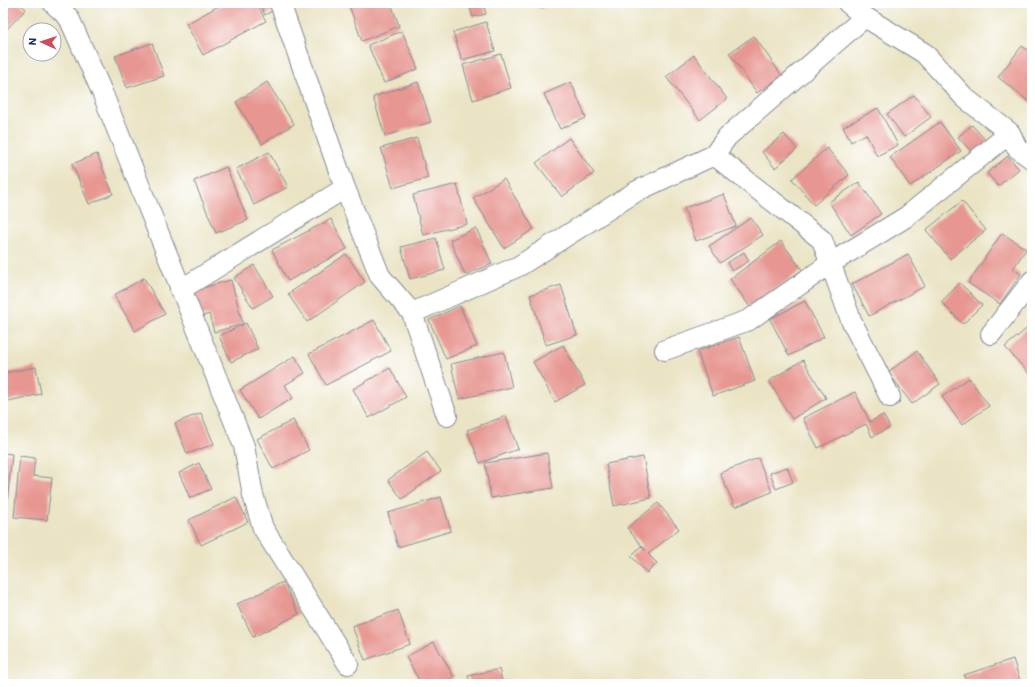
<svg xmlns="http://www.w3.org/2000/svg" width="1035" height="687" viewBox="0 0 1035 687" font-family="Itim,sans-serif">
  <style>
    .building { fill: #e79691 }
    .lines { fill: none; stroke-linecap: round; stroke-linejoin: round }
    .street-casing { stroke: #828a92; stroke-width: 22 }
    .street { stroke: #fff; stroke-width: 20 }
  </style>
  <rect width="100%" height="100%" fill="#fff"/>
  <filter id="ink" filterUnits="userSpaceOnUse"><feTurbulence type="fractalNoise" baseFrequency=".025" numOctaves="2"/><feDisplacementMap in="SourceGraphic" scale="8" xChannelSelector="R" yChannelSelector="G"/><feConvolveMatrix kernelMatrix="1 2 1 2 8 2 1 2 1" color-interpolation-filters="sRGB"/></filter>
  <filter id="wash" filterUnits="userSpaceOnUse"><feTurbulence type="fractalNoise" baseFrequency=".012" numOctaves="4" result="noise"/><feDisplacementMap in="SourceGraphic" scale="16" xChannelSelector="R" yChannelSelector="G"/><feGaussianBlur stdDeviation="0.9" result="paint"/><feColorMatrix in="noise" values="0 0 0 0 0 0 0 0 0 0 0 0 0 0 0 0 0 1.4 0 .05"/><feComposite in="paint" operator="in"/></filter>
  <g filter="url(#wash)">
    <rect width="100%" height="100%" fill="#eae4c5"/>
    <g id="blocks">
      <path class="building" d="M3,3h16l7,6 -21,22 -2,-2z
        M224,3h32l10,18 -63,34 -17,-31z
        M259,3h15l3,5 -12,7z
        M348,3h43l8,23 -37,15z
        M483,3l3,11 -13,3 -4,-13z
        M535,3h12l-5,6z
        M486,22l9,29 -33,9 -9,-28z
        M402,31l16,38 -34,14 -16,-38z
        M754,36l28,40 -25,17 -28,-40z
        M152,43l12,33 -37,12 -12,-32z
        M1022,46l10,8v50l-34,-27z
        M501,54l10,34 -38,12 -10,-35z
        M694,55l33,44 -27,21 -34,-43z
        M267,82l27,42 -32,20 -26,-42z
        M418,82l13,40 -46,14 -12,-39z
        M571,82l15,36 -26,11 -16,-35z
        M914,95l17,22 -27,20 -17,-23z
        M878,108l20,37 -21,11 -11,-22 -15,8 -8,-15z
        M940,122l21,29 -51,35 -20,-29z
        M972,125l16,18 -13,13 -17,-19z
        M784,134l13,15 -22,19 -13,-16z
        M417,138l11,40 -35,10 -12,-40z
        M569,138l25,35 -32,24 -26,-34z
        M827,148l22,27 -35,30 -22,-26z
        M269,152l19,35 -34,18 -18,-36z
        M97,154l16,40 -24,10 -17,-40z
        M1008,156l11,13 -21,17 -11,-13z
        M226,167l22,53 -32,13 -22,-52z
        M504,179l30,50 -30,19 -31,-50z
        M859,182l22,32 -30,21 -22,-33z
        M457,184l10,40 -44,11 -10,-40z
        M724,194l12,32 -40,15 -12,-33z
        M962,201l24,29 -36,29 -24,-29z
        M751,218l12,17 -43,28 -11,-17z
        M331,219l16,30 -59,32 -16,-31z
        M476,228l16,36 -27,11 -15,-35z
        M1002,233l24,16 -13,20 8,5 -21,30 -32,-21z
        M436,238l9,32 -35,9 -9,-32z
        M781,241l21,29 -52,37 -20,-28z
        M744,252l5,9 -17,10 -5,-8z
        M346,254l19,28 -58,40 -19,-28z
        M908,254l17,32 -56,30 -17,-32z
        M254,265l19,31 -20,12 -19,-30z
        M144,278l21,36 -30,17 -21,-36z
        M231,280l12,44 -29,8 -5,-18 -9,3 -8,-26z
        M960,283l22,22 -19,19 -22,-22z
        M561,285l16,50 -31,10 -16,-50z
        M805,301l19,36 -35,19 -19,-37z
        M460,306l17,40 -31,13 -17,-39z
        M374,320l17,31 -65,34 -17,-31z
        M246,323l12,26 -27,13 -12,-26z
        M1031,325l1,51h-1l-26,-29z
        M739,337l16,44 -42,15 -16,-45z
        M563,345l22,40 -30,17 -22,-40z
        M917,351l23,33 -28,20 -24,-32z
        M504,352l8,35 -53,12 -8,-35z
        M295,356l10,17 -20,12 8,13 -35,21 -18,-29z
        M803,360l23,38 -34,21 -23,-38z
        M36,367l5,27 -38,8v-29z
        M390,368l16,29 -37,21 -16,-29z
        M969,378l20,28 -27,19 -20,-28z
        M855,392l15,30 13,-7 7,12 -18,10 -6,-13 -48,24 -15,-30z
        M201,413l13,31 -27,10 -12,-31z
        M506,416l12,33 -38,14 -13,-33z
        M293,420l16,30 -36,19 -16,-30z
        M427,452l14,19 -39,28 -14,-19z
        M3,453l9,1 -7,69 -2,-1z
        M547,453l6,35 -62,10 -6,-35z
        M20,456l15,2 -2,18 19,2 -5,42 -33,-3z
        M643,457l8,41 -37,8 -8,-42z
        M758,458l14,34 -37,15 -15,-34z
        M199,463l12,26 -21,9 -11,-25z
        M787,467l6,15 -17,7 -6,-16z
        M236,497l12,25 -47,23 -12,-25z
        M441,497l10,34 -53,16 -10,-34z
        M658,503l21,26 -31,25 9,9 -10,10 -16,-17 10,-10 5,5 -19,-23z
        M283,582l16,32 -46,23 -16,-33z
        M398,610l12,34 -45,16 -13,-34z
        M434,642l20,35 -13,7h-20l-15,-27z
        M1013,659l8,25h-54l-3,-9z
        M499,669l4,15h-33l-2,-8z"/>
    </g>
  </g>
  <g filter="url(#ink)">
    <use href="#blocks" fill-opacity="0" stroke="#828a92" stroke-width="1"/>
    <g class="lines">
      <g class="street-casing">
        <path id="street" d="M53,3l16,15 33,74 142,354 9,49 10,33 85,136
          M280,3l65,185
          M848,3l17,14 59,36 41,45 45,35 7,15 15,11
          M714,155l108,85 29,80 39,77
          M180,290l165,-102 35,88 32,37 35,103
          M412,313l107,-47 118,-75 77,-36 13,-18 138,-120
          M991,334l41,-53
          M665,350l84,-30 82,-57 75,-46 104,-84"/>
      </g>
      <use href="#street" class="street"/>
    </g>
  </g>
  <rect width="1035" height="687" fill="none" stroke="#fff" stroke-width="16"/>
  <g transform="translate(42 42) rotate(273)"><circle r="19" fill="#ffffff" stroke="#a4acbf"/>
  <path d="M0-3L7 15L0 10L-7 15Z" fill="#d1495b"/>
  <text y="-6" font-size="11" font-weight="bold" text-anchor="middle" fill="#1b2f5e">N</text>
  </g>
</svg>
